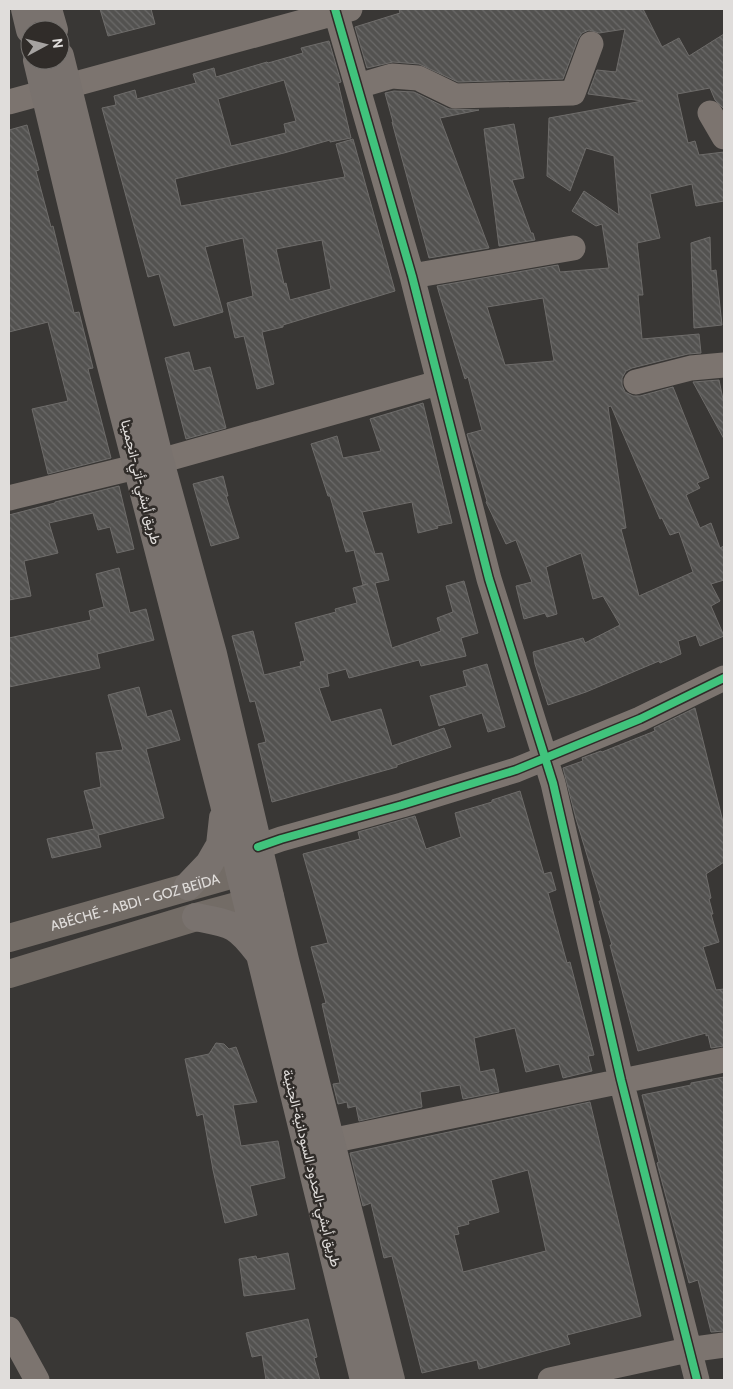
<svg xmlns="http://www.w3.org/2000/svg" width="733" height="1389" viewBox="0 0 733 1389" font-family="Cabin,Vazirmatn,sans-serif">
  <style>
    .building { fill: url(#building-back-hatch); stroke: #6e6c6a; fill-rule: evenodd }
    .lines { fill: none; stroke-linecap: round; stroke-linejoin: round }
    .minor { stroke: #7c746f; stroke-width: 25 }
    .major { stroke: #736c66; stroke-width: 28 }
    .highway { stroke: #79726e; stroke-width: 28 }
    .cycleway-casing { stroke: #302c29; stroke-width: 11 }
    .cycleway { stroke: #40c37c; stroke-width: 8 }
    .labels { text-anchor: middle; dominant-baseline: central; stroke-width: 5; stroke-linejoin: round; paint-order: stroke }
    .street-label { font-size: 14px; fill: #e0dddb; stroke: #302c29 }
  </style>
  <defs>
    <pattern id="building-back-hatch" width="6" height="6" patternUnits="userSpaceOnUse" patternTransform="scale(1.25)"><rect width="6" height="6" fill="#535250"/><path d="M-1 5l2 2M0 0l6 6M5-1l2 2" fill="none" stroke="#6b6a69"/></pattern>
  </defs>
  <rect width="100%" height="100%" fill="#393735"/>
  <path class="building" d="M100,9h51l4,15 -47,12z
    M399,9h244l19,38 17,-9 10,18 35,-22v75l-9,-9 -5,-12 -33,6 11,49 7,-2 4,14 25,-3v49l-28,5 -4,-22 -42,10 10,44 -23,5 6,52h-5l4,44 57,-5 2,19 -13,1 -56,14 -6,3 -4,7v7l3,7 8,4h7l33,-9 36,91 -12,5 3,5 -14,7 14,33 11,-5 9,25 4,-2v34l-13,4 9,17 -9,5 13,30 -24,10 -4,-11 -18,6 3,13 -21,9 -1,-2 -73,31 -38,13 -13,-41 -2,-12 50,-14 2,5 35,-18 -17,-29 -10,3 -12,-46 -35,14 11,47 -10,3 -2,-4 -21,6 -8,-33 16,-4 -16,-42 -10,4 -20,-42 1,-1 -20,-67 15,-4 -14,-53 -3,2 -28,-93 121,-21 2,7 49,-4 -7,-44 -6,2 -24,-15 12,-20 35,24 -5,-59 -28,-8 -16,43 -23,-15 2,-58 94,-17 -55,-7 9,-24 19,2 9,-43 -26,4 -10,-3 -7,3 -4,6 -15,40 -105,3 -39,-18 -26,-2 -26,6 -12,-41 45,-14zM543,298l11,63 -49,4 -18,-58zM611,406l49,113 2,-1 8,17 9,-3 14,40 -54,24 -18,-67 5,-1 -18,-121z
    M329,41l12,41 -3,1 13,55 -21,4v-2l-46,13 -109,26 6,27 164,-29 -9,-33 17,-5 42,152 -112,34v2l-21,5 12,52 -17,5 -13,-53 -9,2 -8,-35 26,-7 -10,-58 -38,9 18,65 -49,14 -15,-52 -11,3 -46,-169 14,-3 -2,-9 21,-6 2,9 59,-16 -3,-9 21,-6 2,9 51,-15 1,1 35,-10 -2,-5zM284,80l12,41 -12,3 2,9 -55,13 -13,-47zM322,240l9,49 -41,11 -4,-17 -2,1 -8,-35z
    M394,91l20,1 35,17 30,1 -39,8 49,130 -60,10 -37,-136h1l-8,-29z
    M514,124l10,54 -12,2 19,53h2l2,7 -36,6 -15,-117z
    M27,125l12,45 -3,1 15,56 2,-1 21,87 5,-1 14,56 -5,1 23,89 -63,16 -16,-65 36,-8 -20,-79 -39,10v-202z
    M710,237l1,34 5,-1 6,55 -28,3 -3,-85z
    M189,352l5,19 16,-4 16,61 -40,11 -21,-81z
    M719,380l5,24v35l-31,-57z
    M423,403l29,120 -15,3 1,2 -20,5 -6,-31 -50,10 13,42 7,-1 7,27 -14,3 17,65 49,-17 -4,-13 16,-6 -7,-26 18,-5 14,52 -17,5 5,18 -45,10 -2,-6 -70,18 -3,-9 -19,5 2,12 -10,2 12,34 50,-13 11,37 52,-18 7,19 -54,18v2l-125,35 -14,-58 8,-2 -11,-41 -5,1 -18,-66 21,-5 11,44 37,-9 -1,-4 5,-1 -10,-38 41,-11 -1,-3 22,-6 -4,-15 15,-4 -5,1 -9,-35 -8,2 -16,-56h-2l-17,-52 26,-8 6,22 38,-7 -11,-32z
    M223,476l5,20h-2l13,42 -28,8 -18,-62z
    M119,486l15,63 -17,4 -7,-26 -12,3 -5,-17 -44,10 9,30 -34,8 7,35 -22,4v-85l46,-12v-1z
    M119,568l11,45 16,-4 8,31 -57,14 3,14 -91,19v-49l82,-18 -2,-9 15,-4 -8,-33z
    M487,664l18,63 -17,5 -6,-19 -43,13 -9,-30 37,-10 -4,-15z
    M139,687l8,30 24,-7 9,30 -34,9 18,69 -66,17 3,12 -49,11 -5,-19 47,-10 -10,-38 17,-4 -5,-34 27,-3 -15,-55z
    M695,708l29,118v36l-18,12 5,24 -2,1 4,15h-2l8,28 -16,5 13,43 8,-1v57l-13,2 -3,-13 -2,1v-3l-68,18 -28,-106h2l-13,-44h2l-25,-82 -13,-51 20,-7 -1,-3 19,-7 1,1 53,-21 -1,-3z
    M520,791l24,83 7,-2 5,18 -8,3 19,70 3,-1 24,93 -6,1 4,15 -29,7 -4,-14 -33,8 -11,-44 -41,10 6,34 14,-3 5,23 -36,7 -3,-14 -40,7 2,15 -63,14 -3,-15 -8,2 -1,-6 -9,2 -5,-20 7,-1 -18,-79 4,-1 -15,-56 17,-4 -25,-89 57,-15 -2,-7 57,-16 11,33 35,-12 -6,-24 37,-11v-2z
    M216,1043l8,1 5,5 7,-2 21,55 -24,3 8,41 37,-5 7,37 -35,8 7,29 -32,8 -12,-53 -10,-56 -6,2 -12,-57 24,-5z
    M724,1077v254l-13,1 -13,-52 -9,3 -32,-120 2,-1 -17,-67 49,-10v-2z
    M590,1102l51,214 -74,19 3,9 -91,25 -2,-9 -55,13 -30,-117 -8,2 -13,-55 -8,3 -13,-53zM528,1170l18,81 -83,21 -9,-37 5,-1 -2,-7 12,-3 -1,-3 31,-9 -8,-32z
    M288,1253l7,36 -51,7 -5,-37 17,-3 1,3z
    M308,1319l9,38 -3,1 6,22h-54l-4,-25 -10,2 -6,-24z"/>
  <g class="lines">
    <path class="minor" d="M335,9l77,267 77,303 64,204 68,297 76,300
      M358,86l34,-10 26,2 37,18 118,-3 18,-49
      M9,102l341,-93
      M710,113l14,24
      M412,276l161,-28
      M636,382l55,-14 33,-3
      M9,498l151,-37 278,-78
      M258,847l23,-8 121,-34 114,-35 124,-51 84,-41
      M311,1145l413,-85
      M9,1329l28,51
      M550,1380l138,-30 36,-5"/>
    <g class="major">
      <path id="s1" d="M9,938l253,-72"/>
      <path d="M9,974l187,-57 74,-20"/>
    </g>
    <path class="highway" d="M25,9l5,21
      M48,9l6,21
      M60,56l100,405 53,193 72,306 106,420
      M37,60l60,251 127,493 16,69 124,507
      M188,886l21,-22 11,-19 3,-27
      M196,917c35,7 40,6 62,35"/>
    <g class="cycleway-casing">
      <path id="cycleway" d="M335,9l77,267 77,303 64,204 68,297 76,300
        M258,847l23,-8 121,-34 114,-35 124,-51 84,-41"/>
    </g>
    <use href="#cycleway" class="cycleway"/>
  </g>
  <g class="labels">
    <g class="street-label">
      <text transform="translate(141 482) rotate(76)">طريق أبشي-أتي-انجمينا</text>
      <text stroke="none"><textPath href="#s1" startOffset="131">ABÉCHÉ - ABDI - GOZ BEÏDA</textPath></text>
      <text transform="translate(312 1168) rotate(76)">طريق أبشي-الحدود السودانية-الجنينة</text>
    </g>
  </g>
  <rect width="733" height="1389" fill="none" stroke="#e0dddb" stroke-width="20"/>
  <g transform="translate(45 45) rotate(83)"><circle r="24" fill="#302c29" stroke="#767370"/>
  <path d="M0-4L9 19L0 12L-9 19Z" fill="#a6a3a1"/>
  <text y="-8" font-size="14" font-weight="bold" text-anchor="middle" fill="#e0dddb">N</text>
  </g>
</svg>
